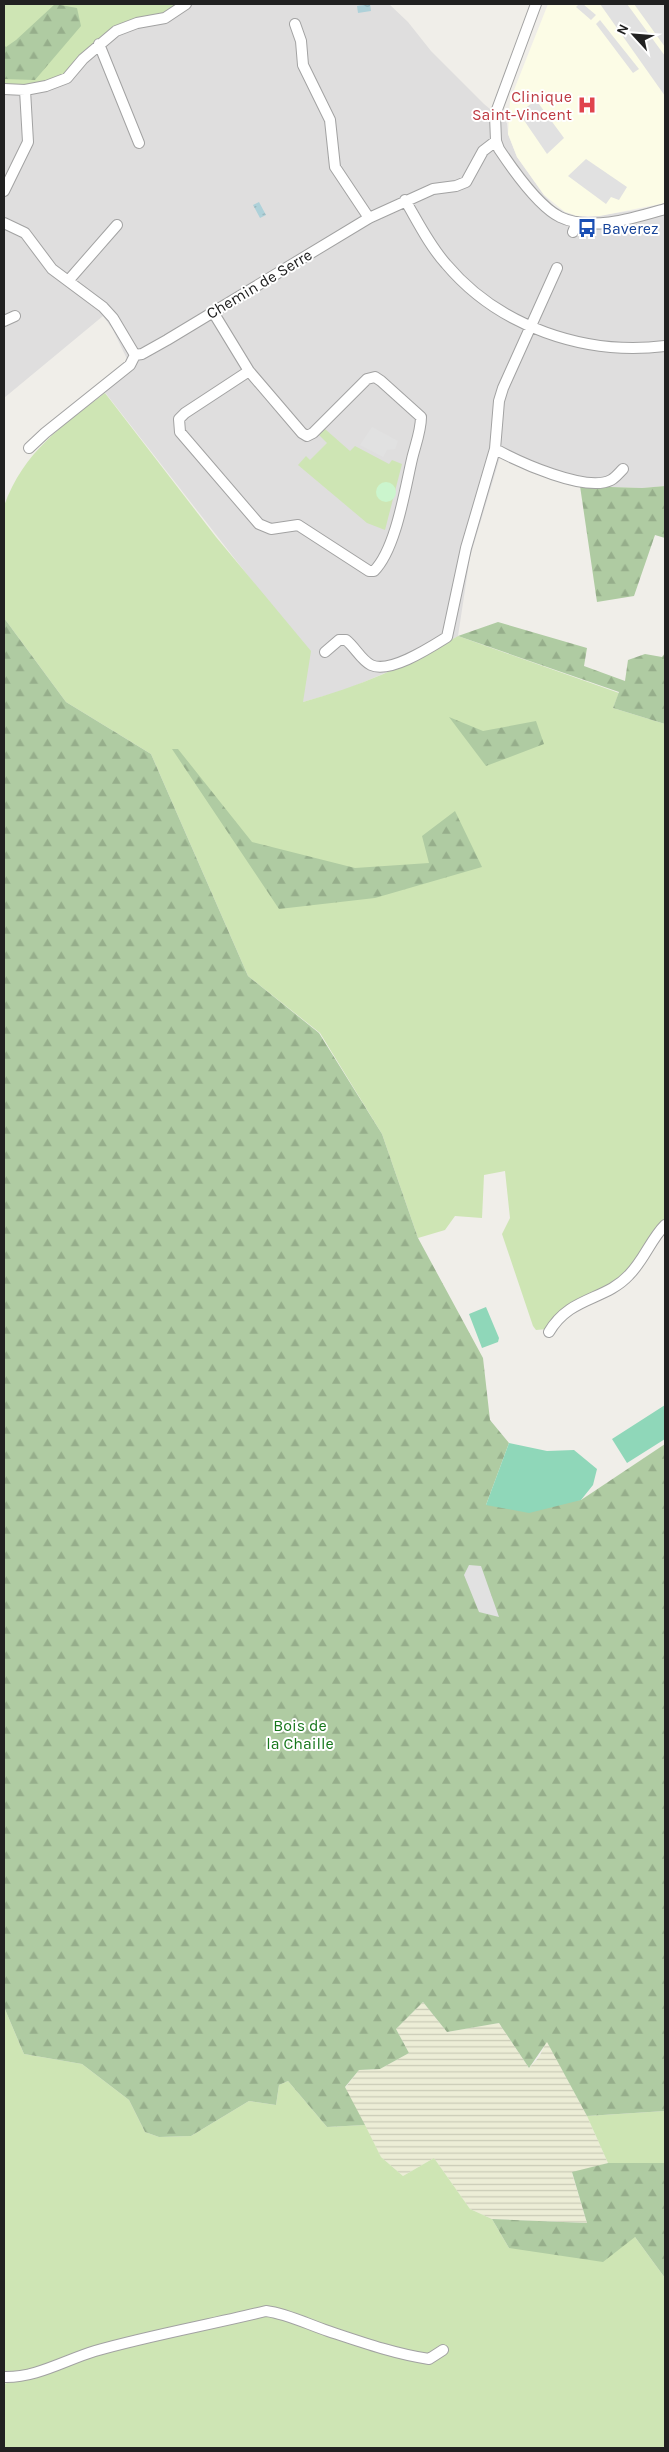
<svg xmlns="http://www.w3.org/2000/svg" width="669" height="2452" viewBox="0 0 669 2452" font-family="Karla,sans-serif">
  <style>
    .residential { fill: #dfdede }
    .education { fill: #fcfce6 }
    .farmland { fill: url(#farmland-rules) }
    .grass { fill: #cee5b4 }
    .forest { fill: url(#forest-firs) }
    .park { fill: #cbf5cd }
    .pitch { fill: #8fd7b9 }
    .parking { fill: #e1e1e1 }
    .water { fill: url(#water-ripples) }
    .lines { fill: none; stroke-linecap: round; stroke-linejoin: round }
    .street-casing { stroke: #a2a2a2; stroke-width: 12 }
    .street { stroke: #fff; stroke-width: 10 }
    .labels { text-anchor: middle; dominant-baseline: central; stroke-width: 4; stroke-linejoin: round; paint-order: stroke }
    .health-label { font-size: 16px; fill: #be3a42; stroke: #fff; text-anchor: end }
    .transit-label { font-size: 16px; fill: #164399; stroke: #fff; text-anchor: start }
    .street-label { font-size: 16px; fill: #212121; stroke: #fff }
    .park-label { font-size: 16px; fill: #17771c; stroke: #fff }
  </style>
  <defs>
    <pattern id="farmland-rules" width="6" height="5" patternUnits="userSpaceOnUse" patternTransform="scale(1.25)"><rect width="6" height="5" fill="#ecedd6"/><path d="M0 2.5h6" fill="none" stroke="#cacbb7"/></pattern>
    <pattern id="forest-firs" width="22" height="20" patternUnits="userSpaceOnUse" patternTransform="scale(1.25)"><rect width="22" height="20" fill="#afcba2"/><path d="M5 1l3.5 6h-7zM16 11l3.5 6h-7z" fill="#96ae8b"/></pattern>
    <pattern id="water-ripples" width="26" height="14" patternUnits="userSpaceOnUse" patternTransform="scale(1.25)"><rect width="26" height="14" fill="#aed1d9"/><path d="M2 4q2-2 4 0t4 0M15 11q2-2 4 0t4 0" fill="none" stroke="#95b3ba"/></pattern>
  </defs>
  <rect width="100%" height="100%" fill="#f0eee9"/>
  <path class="residential" d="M182,4h207l19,18 23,29 53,53 23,19 1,11 9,23 27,38 10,11 11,6 23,5 49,-7 28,-7v283l-23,2 -62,-2 -80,-29 -30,100 -12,79 -33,20 -80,34 -42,12 -43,-111 -160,-205 28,-25 -15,-31 -10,-14 -99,82v-312l63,-13 11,-16 29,-24z"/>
  <path class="education" d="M548,4h117v199l-65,13h-23l-12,-4 -21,-17 -27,-38 -9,-23 2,-34z"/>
  <path class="farmland" d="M423,2002l24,30 52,-9 30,45 10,-11 8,-16 40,75 21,47 -36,10 15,50 -95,-4 -22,-10 -36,-51 -31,18 -22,-19 -36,-69 14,-18 21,-1 29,-16 -13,-24z"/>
  <path class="grass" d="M4,4h178l-17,9 -58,20 -29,24 -11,16 -17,8 -24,5h-22z
    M105,393l111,144 95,114 -8,51c54,-15 107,-37 155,-66l161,57 -6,15 52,16v496l-21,32 -29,31 -68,46 -11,1 -3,-4 -31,-92 8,-16 -5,-47 -21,4 -2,43 -27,-2 -10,14 -27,8 -36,-104 -62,-101 -72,-57 -97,-222 -85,-52 -62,-84v-112c20,-55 57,-79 101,-113z
    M325,429l25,22 5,-5 34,18 3,-4 10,4 -17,66 -18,-7 -69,-58 8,-9 4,4 17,-17 -8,-8z
    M4,2007l20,47 58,10 47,36 16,32 14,5 32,-1 58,-35 27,4 3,-20 9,-4 39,46 38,-2 16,32 22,19 31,-18 36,51 22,10 17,29 126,-11 30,41v170h-661v-64l15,-5 -15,-4z
    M665,2111v52h-57l-21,-47z"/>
  <path class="forest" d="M55,4l22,4 4,18 -46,54 -31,-1v-34l2,2 10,-7z
    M580,486l62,2 23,-2v52l-10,-3 -21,61 -37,6z
    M4,618l62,84 85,52 97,222 71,57 63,101 36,104 65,120 7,62 19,23 -23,62 95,-5 84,-56v667l-78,5 -40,-74 -18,26 -30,-45 -52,9 -24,-30 -27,27 13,24 -29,16 -21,1 -14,17 20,38 -38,2 -39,-46 -9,4 -3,20 -27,-4 -58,35 -32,1 -14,-5 -16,-32 -47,-36 -58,-10 -20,-47z
    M498,622l89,26 -3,18 41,15 3,-21 17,-6 17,3 3,-4v71l-52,-16 6,-16 -161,-56z
    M449,717l34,14 53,-10 8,23 -58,22z
    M172,749h6l74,93 103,26 74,-5 -7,-27 33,-25 27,56 -107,31 -96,11z
    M608,2163h57v115l-30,-41 -32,25 -94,-14 -17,-29 95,4 -15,-51z"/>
  <path class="park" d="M376 492a10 10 0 1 1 20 0a10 10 0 1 1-20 0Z"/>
  <path class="pitch" d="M486,1307l13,31 -1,4 -16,6 -13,-34z
    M665,1405v34l-38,24 -15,-24z
    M509,1443l38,8 27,-1 23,19 -4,16 -12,15 -52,13 -43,-8z"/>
  <path class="parking" d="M579,4h4l13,11 -5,5 -15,-13z
    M600,4h27l38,52v40z
    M634,4h31v43z
    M600,20l39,49 -6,4 -37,-49z
    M536,100l28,38 -17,16 -28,-41z
    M586,159l41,28 -8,13 -8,-3 -5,7 -38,-28z
    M372,427l26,14 -3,8 -8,1 -4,7 -23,-12z
    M469,1565l12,1 18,51 -20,-5 -15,-37z"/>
  <path class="water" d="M370,4l1,7 -13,2 -1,-7z
    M259,202l7,13 -6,3 -7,-13z"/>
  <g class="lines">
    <g class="street-casing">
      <path id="street" d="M536,4l-41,111 1,26 3,8c14,21 39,57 61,68 31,15 74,1 105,-8
        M295,24l6,17 2,24 27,55 5,47 34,51
        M99,44l40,99
        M4,89l21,1 21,-4 21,-8 16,-19 33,-28 21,-8 28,-5 21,-14
        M4,191l24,-49 -3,-52
        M405,200c13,22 24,45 41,64 53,63 139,92 219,82
        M4,223l21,10 27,36 51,38 10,11 22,37
        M573,232l4,-10
        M68,281l49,-56
        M213,312l36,59 53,62 5,3 6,-3 54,-54 8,-2 6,4 40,36c0,14 -6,29 -9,42 -7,30 -16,90 -38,112h-5l-71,-46 -27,4 -12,-5 -79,-92 -1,-13 6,-6 64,-42
        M4,321l11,-5
        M29,448l16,-15 85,-68 5,-10 7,-1 25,-14 202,-122 64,-29 23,-3 10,-4 17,-31 13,-10
        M495,449c24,13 91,44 116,31 4,-2 8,-7 12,-11
        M325,652l14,-12h7c9,7 15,20 25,25 19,9 60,-18 76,-28l19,-89 29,-99 4,-48 4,-13 54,-120
        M549,1332c21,-36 56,-31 80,-57 15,-15 22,-36 36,-50
        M4,2377c32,1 61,-17 91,-26 56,-16 114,-26 171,-40 22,3 41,13 62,20 33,11 67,23 101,28l14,-9"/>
    </g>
    <use href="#street" class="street"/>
  </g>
  <defs>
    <g id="hospital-bare" transform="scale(1.5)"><path d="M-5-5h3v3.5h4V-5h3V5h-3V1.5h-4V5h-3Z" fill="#e0444e" stroke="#fff" stroke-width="2.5" paint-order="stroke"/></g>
    <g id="bus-bare" transform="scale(1.5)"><path d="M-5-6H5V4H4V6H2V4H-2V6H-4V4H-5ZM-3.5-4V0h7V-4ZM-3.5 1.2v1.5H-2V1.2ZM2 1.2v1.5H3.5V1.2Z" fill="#1a4fb4" stroke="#fff" stroke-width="2.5" paint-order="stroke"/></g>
  </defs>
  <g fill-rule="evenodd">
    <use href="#hospital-bare" x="587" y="105"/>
    <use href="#bus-bare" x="587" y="228"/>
  </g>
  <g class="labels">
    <g class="health-label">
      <text x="572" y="96">Clinique<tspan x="572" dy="18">Saint-Vincent</tspan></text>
    </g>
    <g class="transit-label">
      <text x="602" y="228">Baverez</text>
    </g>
    <g class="street-label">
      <text transform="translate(259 284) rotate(-31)">Chemin de Serre</text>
    </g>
    <g class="park-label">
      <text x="300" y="1725">Bois de<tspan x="300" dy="18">la Chaille</tspan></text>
    </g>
  </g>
  <rect width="669" height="2452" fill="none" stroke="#212121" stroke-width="10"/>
  <g transform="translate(634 35) rotate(296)" stroke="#ffffff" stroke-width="4" paint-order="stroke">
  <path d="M0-4L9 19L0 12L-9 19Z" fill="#212121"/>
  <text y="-8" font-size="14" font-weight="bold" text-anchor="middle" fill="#212121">N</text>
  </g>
</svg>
